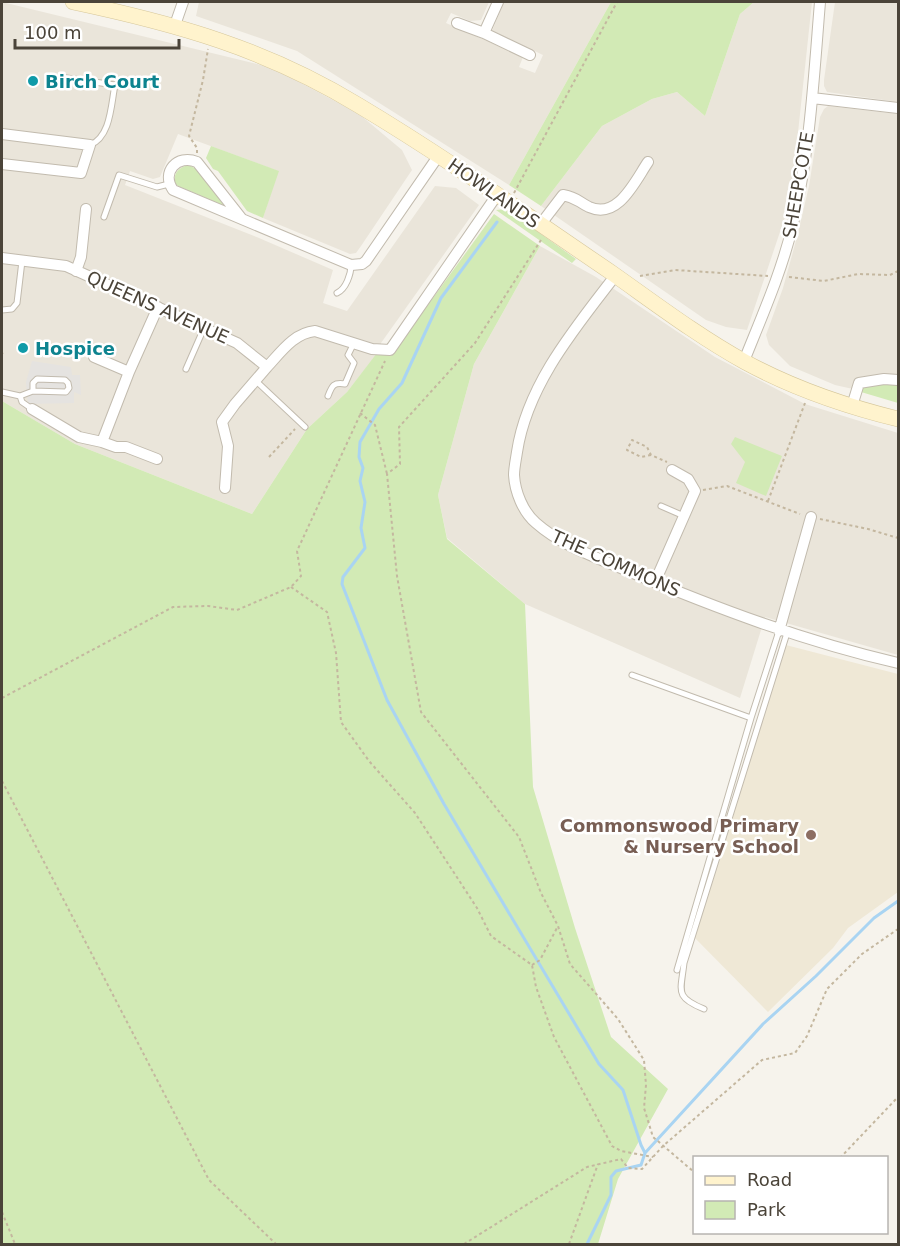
<svg xmlns="http://www.w3.org/2000/svg" width="900" height="1246" viewBox="0 0 900 1246" font-family="'DejaVu Sans',sans-serif">
  <style>
    .residential { fill: #eae5da }
    .education { fill: #efe8d6 }
    .green { fill: #d2eab5 }
    .parking { fill: #e5e3e0 }
    .lines { fill: none; stroke-linecap: round; stroke-linejoin: round }
    .stream { stroke: #a9d4f2; stroke-width: 3 }
    .lane-casing { stroke: #c2bbae; stroke-width: 7 }
    .street-casing { stroke: #c2bbae; stroke-width: 12 }
    .secondary-casing { stroke: #d6c79b; stroke-width: 16 }
    .path { stroke: #c4b79f; stroke-width: 2; stroke-dasharray: 3 3; stroke-linecap: butt }
    .lane { stroke: #fff; stroke-width: 5 }
    .street { stroke: #fff; stroke-width: 10 }
    .secondary { stroke: #fff3cd; stroke-width: 15 }
    .culture-dot { fill: #0f9aa8; stroke: #fff; stroke-width: 2 }
    .education-dot { fill: #8d6e63; stroke: #fff; stroke-width: 2 }
    .labels { text-anchor: middle; dominant-baseline: central; stroke-width: 5; stroke-linejoin: round; paint-order: stroke }
    .culture-label { font-size: 18px; font-weight: bold; fill: #0d838f; stroke: #fff; text-anchor: start }
    .street-label { font-size: 18px; fill: #4b4439; stroke: #fff }
    .education-label { font-size: 18px; font-weight: bold; fill: #785e54; stroke: #fff; text-anchor: end }
  </style>
  <rect width="100%" height="100%" fill="#f6f3ec"/>
  <path class="residential" d="M2,2l271,66 86,46 43,36 10,20 -51,76 -5,7 -6,1 -87,-36 15,-47 -100,-37 -18,43 -7,2 -23,-8 -5,14 134,53 74,32 -10,33 24,8 88,-125 21,2 23,17 -98,138 -4,11 -30,38 -40,37 -55,85 -177,-70 -73,-43z
    M199,2h290l-8,18 -11,1 -19,-8 -5,10 77,34 -4,10 16,6 8,-18 -51,-24 12,-29h107l-102,183 -212,-134 -101,-35z
    M754,2h58l-19,177 -7,35 -39,116 -21,-3 -20,-7 -165,-114 61,-80 50,-27 25,-7 28,24 35,-102z
    M835,2h63v100l-71,-10 -3,-6v-6z
    M828,106l70,8v262l-42,2 -3,11 -18,-4 -45,-19 -21,-21 -3,-10 17,-47 14,-51 12,-51 11,-69 4,-8z
    M540,246l56,31 119,80 90,47 93,29v222l-133,-38 -25,81 -215,-94 -78,-66 -9,-43 36,-131z"/>
  <path class="education" d="M782,644l116,30v218l-50,36 -15,20 -65,64 -76,-77z"/>
  <path class="green" d="M611,2h143l-14,12 -35,102 -28,-24 -25,7 -50,27 -61,80 -32,-21z
    M211,146l68,25 -16,47 -16,-7 -29,-40 -5,-2 -7,-11z
    M189,165l9,5 27,36 -47,-20 -3,-3c-2,-10 4,-16 14,-18z
    M506,209l70,50 -4,4 -76,-53z
    M494,214l46,32 -66,118 -36,131 9,44 78,65 8,183 42,141 36,109 57,52 -50,90 -20,65h-596v-843l73,43 177,70 55,-85 40,-37 30,-39h16z
    M885,383l13,1v19l-37,-11 3,-7z
    M735,437l47,19 -16,40 -30,-13 9,-21 -14,-18z"/>
  <path class="parking" d="M32,361l39,6 1,8h8l1,20 -7,-3v11l-46,1 -2,-22z"/>
  <g class="lines">
    <path class="stream" d="M497,222l-56,76 -39,85 -23,26 -19,33 -1,15 4,11 -3,13 5,21 -4,26 4,20 -22,29 -1,7 45,116 57,104 155,260 24,26 18,55 4,8
      M587,1244l24,-49v-18l5,-6 25,-6 4,-12 118,-129 53,-48 58,-58 24,-17"/>
    <g class="lane-casing">
      <path id="lane" d="M60,77l55,8c-4,19 -4,52 -25,60
        M104,217l15,-42 38,12 12,-3
        M337,293c9,-4 14,-19 14,-28
        M2,310l10,-1 5,-6 5,-42
        M186,369l18,-41
        M37,379l28,1 3,3 1,5 -3,4 -33,-1v-8z
        M255,380l50,47
        M2,392l18,4 13,-5
        M20,396l2,6 10,7
        M328,396c4,-10 5,-14 17,-12l9,-21 -6,-8 6,-12
        M661,506l23,10
        M632,675l119,43
        M677,970l74,-252 28,-87
        M704,1009c-30,-12 -23,-18 -20,-46l103,-330"/>
    </g>
    <g class="street-casing">
      <path id="street" d="M457,23l27,10 46,22
        M175,25l8,-23
        M484,33l14,-31
        M812,98l86,10
        M2,134l88,11 -9,28 -79,-9
        M242,219l-45,-57c-20,-8 -36,10 -24,28l178,75 11,-1 4,-3 73,-106
        M540,225l23,-30c15,3 14,6 26,12 29,13 46,-26 59,-45
        M2,258l64,8 171,77 30,24c14,-15 27,-34 48,-36l57,18 18,1 107,-155
        M76,271l5,-14 5,-48
        M615,276c-40,52 -88,109 -98,176 -1,7 -3,16 -3,23 1,17 9,37 22,48 26,23 60,34 92,48 88,37 178,71 270,92
        M94,357l35,15
        M744,361c18,-45 38,-90 49,-137 17,-73 21,-149 27,-222
        M852,406l7,-23 25,-4 14,1
        M32,409l47,28 23,5 14,5h10l31,12
        M102,442l27,-70 29,-65
        M225,488l3,-42 -6,-24 13,-18 32,-37
        M655,582l40,-91 -7,-12 -16,-9
        M779,631l32,-114"/>
    </g>
    <g class="secondary-casing">
      <path id="secondary" d="M73,2c104,22 193,47 285,103 87,52 170,111 254,168 44,31 86,63 133,89 48,26 100,44 153,57"/>
    </g>
    <path class="path" d="M197,153v-5l-8,-12 14,-56 5,-31
      M514,193l103,-191
      M541,240l-66,103 -76,84 1,37 -13,10 10,102 24,136 98,125 22,56 17,33 12,38 48,55 26,41 2,25 -2,23 9,29 41,35
      M640,276l35,-6 93,6
      M789,277l35,4 34,-7 32,1 8,-4
      M2,353l1,1
      M360,413l15,12 12,49
      M651,455l-10,2 -14,-7 5,-10 15,7 4,8 16,7
      M269,457l26,-28
      M703,490l24,-4 73,28
      M768,501l37,-98
      M820,519l48,10 30,9
      M291,587l36,25 9,41 5,69 28,39 46,52 62,95 14,28 41,29 4,22 18,50 58,109 9,5 32,6
      M2,698l171,-91 35,-1 29,4 54,-23 10,-11 -4,-25 88,-190
      M2,781l207,399 67,64
      M532,965l8,-5 18,-34
      M840,1158l58,-61
      M2,1212l13,32
      M464,1244l123,-77 34,-8 7,9 14,1 21,-23 99,-86 33,-7 12,-17 20,-47 35,-35 36,-25
      M569,1244l29,-80"/>
    <use href="#lane" class="lane"/>
    <use href="#street" class="street"/>
    <use href="#secondary" class="secondary"/>
  </g>
  <g class="culture-dot">
    <circle cx="33" cy="81" r="6"/>
    <circle cx="23" cy="348" r="6"/>
  </g>
  <circle class="education-dot" cx="811" cy="835" r="6"/>
  <g class="labels">
    <g class="culture-label">
      <text x="45" y="81">Birch Court</text>
      <text x="35" y="348">Hospice</text>
    </g>
    <g class="street-label">
      <text transform="translate(798 185) rotate(-80)">SHEEPCOTE</text>
      <text transform="translate(494 193) rotate(35)">HOWLANDS</text>
      <text transform="translate(158 307) rotate(24)">QUEENS AVENUE</text>
      <text transform="translate(616 563) rotate(24)">THE COMMONS</text>
    </g>
    <g class="education-label">
      <text x="799" y="825">Commonswood Primary<tspan x="799" dy="21">&amp; Nursery School</tspan></text>
    </g>
  </g>
  <rect width="900" height="1246" fill="none" stroke="#4b4439" stroke-width="6"/>
  <rect x="693" y="1156" width="195" height="78" fill="#ffffff" stroke="#b7b4b0" stroke-width="1.5"/>
  <rect x="705" y="1176" width="30" height="9" fill="#fff3cd" stroke="#b7b4b0" stroke-width="1.5"/>
  <text x="747" y="1186" font-size="18" fill="#4b4439">Road</text>
  <rect x="705" y="1201" width="30" height="18" fill="#d2eab5" stroke="#b7b4b0" stroke-width="1.5"/>
  <text x="747" y="1216" font-size="18" fill="#4b4439">Park</text>
  <path d="M15 39v9h164v-9" fill="none" stroke="#4b4439" stroke-width="3"/>
  <text x="24" y="39" font-size="18" fill="#4b4439" stroke="#ffffff" stroke-width="4.5" paint-order="stroke">100 m</text>
</svg>
